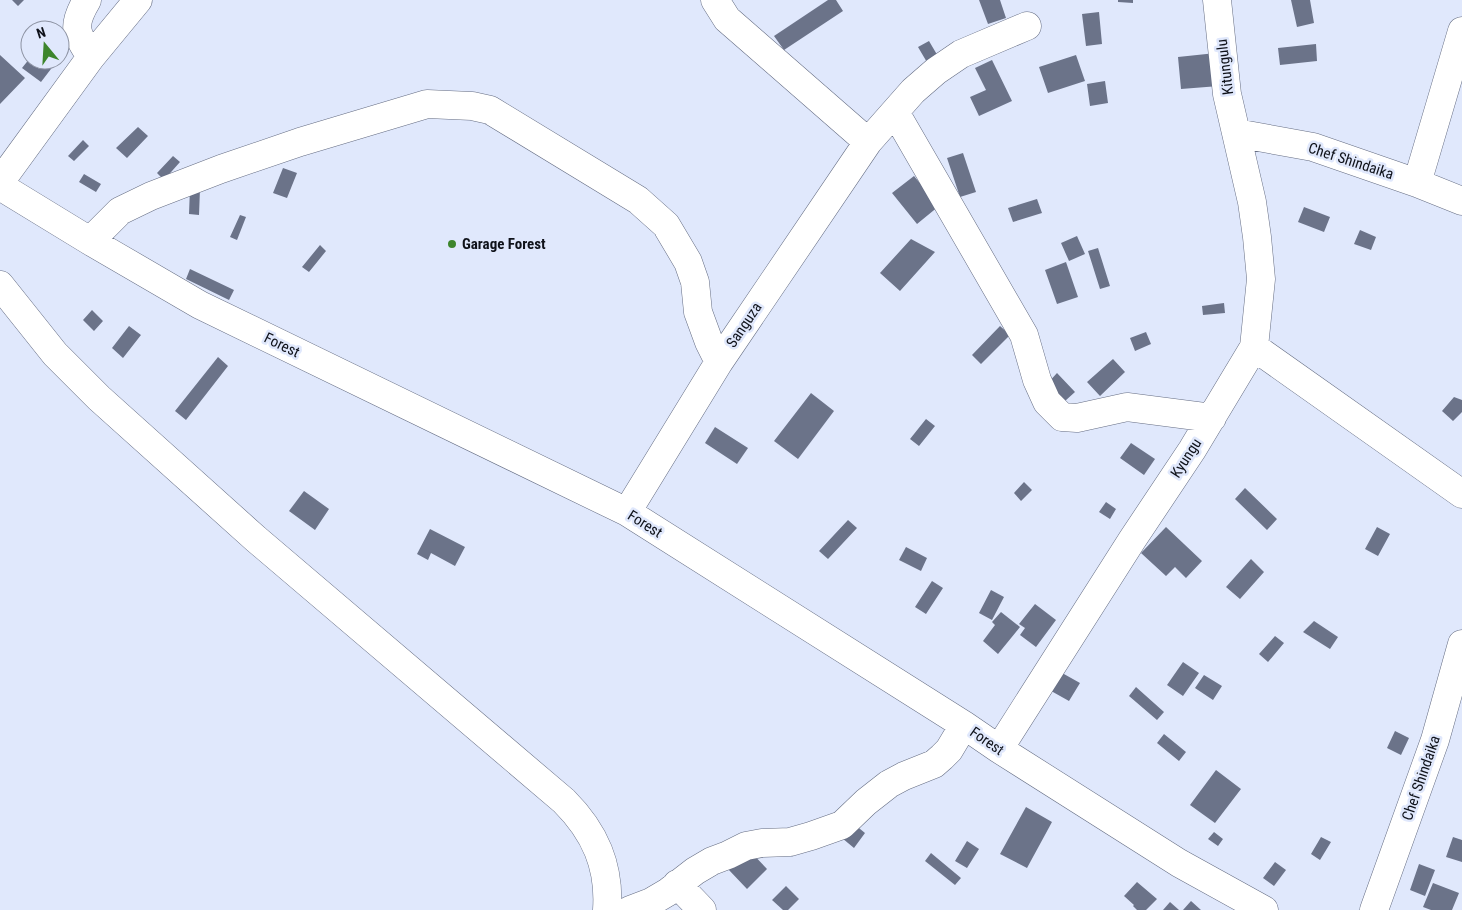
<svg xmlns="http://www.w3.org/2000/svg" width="1462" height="910" viewBox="0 0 1462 910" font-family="'Roboto Condensed',sans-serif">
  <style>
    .building { fill: #6b7389 }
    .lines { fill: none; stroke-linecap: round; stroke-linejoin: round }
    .minor-casing { stroke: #656d83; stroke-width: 29 }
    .minor { stroke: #fff; stroke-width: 28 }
    .poi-dot { fill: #3d852c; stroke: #e0e8fc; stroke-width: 2 }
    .labels { text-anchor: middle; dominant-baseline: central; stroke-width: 5; stroke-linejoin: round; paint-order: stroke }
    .street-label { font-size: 15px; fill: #0f121a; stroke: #e0e8fc }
    .poi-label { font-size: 15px; font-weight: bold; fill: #0f121a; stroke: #e0e8fc; text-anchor: start }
  </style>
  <rect width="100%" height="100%" fill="#e0e8fc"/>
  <path class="building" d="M12,0h12l-6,6z
    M828,0h8l7,11 -59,39 -10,-14z
    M979,0h21l6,18 -18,6z
    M1118,0h15v3l-15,-1z
    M1291,0h19l4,23 -17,4z
    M1099,12l3,32 -16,2 -4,-32z
    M929,41l10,17 -11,6 -10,-17z
    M1316,44l1,17 -37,4 -2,-17z
    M1216,53l3,33 -38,3 -3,-32z
    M0,55l25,23 -25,26z
    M1076,55l9,26 -37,12 -9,-26z
    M30,58v2h17l7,5 -13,17 -19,-14z
    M992,60l20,41 -33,15 -9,-19 16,-7 -11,-22z
    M1105,81l3,22 -18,3 -3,-22z
    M138,127l10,9 -21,22 -11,-10z
    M83,140l6,6 -15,15 -6,-5z
    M963,153l13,39 -16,5 -13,-39z
    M173,156l7,6 -16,18 -7,-7z
    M283,168l14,5 -10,25 -14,-5z
    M84,174l17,10 -5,8 -17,-10z
    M914,176l25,30 -22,18 -25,-31z
    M190,188l10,1 -1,26 -10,-1z
    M1037,199l5,14 -29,9 -5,-14z
    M1304,207l26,10 -6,15 -26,-10z
    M240,215l6,2 -9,23 -7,-3z
    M1360,230l16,7 -5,13 -17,-6z
    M1077,236l8,18 -16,7 -8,-18z
    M911,239l24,13 -35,39 -20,-18z
    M320,245l6,6 -17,21 -7,-5z
    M1098,248l12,38 -10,3 -12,-38z
    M1066,262l12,35 -21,7 -12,-34z
    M190,269l44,21 -5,10 -43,-21z
    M1224,303l1,10 -22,2 -1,-9z
    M92,310l11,11 -9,10 -11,-11z
    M129,326l12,9 -18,23 -11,-10z
    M1000,326l10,9 -29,29 -9,-9z
    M1146,332l5,12 -16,7 -5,-13z
    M218,357l10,9 -42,54 -11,-9z
    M1113,359l12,13 -25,24 -13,-14z
    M1057,373l18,19 -10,9 -18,-17z
    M811,393l23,18 -36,48 -24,-18z
    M1454,397l8,3v12l-9,9 -11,-10z
    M926,419l9,7 -16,20 -9,-7z
    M715,427l33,21 -11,16 -32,-21z
    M1131,443l24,16 -11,16 -24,-17z
    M1024,482l8,8 -11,11 -7,-8z
    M1245,488l32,31 -10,11 -32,-31z
    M304,491l25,18 -14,21 -26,-19z
    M1106,502l10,7 -6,10 -11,-7z
    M848,520l9,8 -29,31 -9,-8z
    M1166,527l36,34 -16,17 -11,-11 -9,9 -25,-23z
    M1377,527l13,7 -12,22 -13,-7z
    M430,529l35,18 -10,19 -24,-13 -3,7 -11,-6z
    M906,547l21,11 -6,13 -22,-11z
    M1251,559l13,13 -24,27 -14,-12z
    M932,581l11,7 -17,26 -11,-7z
    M991,590l13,7 -12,23 -13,-7z
    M1035,604l21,16 -20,27 -16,-12 5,-7 -6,-4z
    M1001,612l19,15 -22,27 -15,-13 12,-16 -3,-3z
    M1314,621l24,16 -8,12 -27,-17z
    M1275,636l9,7 -16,19 -9,-8z
    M1183,662l16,11 -16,23 -16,-11z
    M1055,669l25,14 -11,18 -25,-14z
    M1204,675l18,11 -9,14 -18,-12z
    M1136,687l28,25 -7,8 -28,-24z
    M1395,731l14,7 -8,17 -14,-7z
    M1164,734l22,18 -7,9 -22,-18z
    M1216,770l25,19 -26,34 -25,-18z
    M1026,807l26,15 -25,46 -27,-14z
    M854,824l11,9 -11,15 -12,-10z
    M1214,832l9,7 -5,7 -10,-7z
    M1321,837l10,5 -11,18 -9,-6z
    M1453,837l9,3v22l-16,-5z
    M967,841l12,8 -12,19 -12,-7z
    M748,849l19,20 -20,20 -19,-20z
    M931,853l30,25 -6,7 -30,-24z
    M1275,862l11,8 -12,16 -11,-8z
    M1419,864l16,6 -10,26 -15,-6z
    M1137,882l20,17 -11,11h-9l-4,-4 1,-1 -10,-9z
    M1433,883l26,10 -7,17h-21l-8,-3z
    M786,886l13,13 -11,11h-5l-11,-10z
    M1191,901l10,9h-18z
    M1170,902l9,8h-16z"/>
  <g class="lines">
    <g class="minor-casing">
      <path id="minor" d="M87,0c-16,27 -11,33 4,57
        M715,0l12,19 141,123
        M895,112l129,223 13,45 10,22 15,15 15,1 50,-11 85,11
        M1236,133l77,14 104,36 45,18
        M0,182l91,-125 47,-57
        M1417,183l45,-152
        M0,186l90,55 110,64 427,207 337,213 35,24 180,114 85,47
        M90,241l30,-30 31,-15 70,-27 79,-27 127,-38 45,2 18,4 148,90 28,25 22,37 7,20 3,30 11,30 10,20
        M0,285l55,69 44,44 157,141 308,262c31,31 46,65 43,109
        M1254,347l208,147
        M627,512l92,-150 149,-220 45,-51 23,-20 25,-17 66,-28
        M999,749l133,-209 60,-90 62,-103 7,-68 -4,-42 -5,-35 -25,-108 -10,-94
        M677,884l25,26
        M630,910l21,-8 17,-10 27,-21 17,-10 16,-6 18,-9 16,-3 28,-1 21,-6 31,-11 24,-23 23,-18 15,-8 30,-12 8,-7 7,-7 15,-25
        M1374,910l61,-170 27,-96"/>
    </g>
    <use href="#minor" class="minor"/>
  </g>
  <circle class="poi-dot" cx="452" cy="244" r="5"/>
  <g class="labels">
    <g class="street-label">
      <text transform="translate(1225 67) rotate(-97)">Kitungulu</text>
      <text transform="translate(1351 161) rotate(18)">Chef Shindaika</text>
      <text transform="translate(744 325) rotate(-56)">Sanguza</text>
      <text transform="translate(282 345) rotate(26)">Forest</text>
      <text transform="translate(1186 458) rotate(-57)">Kyungu</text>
      <text transform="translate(645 524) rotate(32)">Forest</text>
      <text transform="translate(987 741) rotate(35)">Forest</text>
      <text transform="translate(1421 778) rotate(-71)">Chef Shindaika</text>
    </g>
    <g class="poi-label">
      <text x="462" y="244">Garage Forest</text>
    </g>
  </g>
  <g transform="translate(45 45) rotate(342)"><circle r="24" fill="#e0e8fc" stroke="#8c92a2"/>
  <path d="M0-4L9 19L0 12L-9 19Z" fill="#3d852c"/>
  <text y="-8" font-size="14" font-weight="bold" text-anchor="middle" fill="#0f121a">N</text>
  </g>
</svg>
